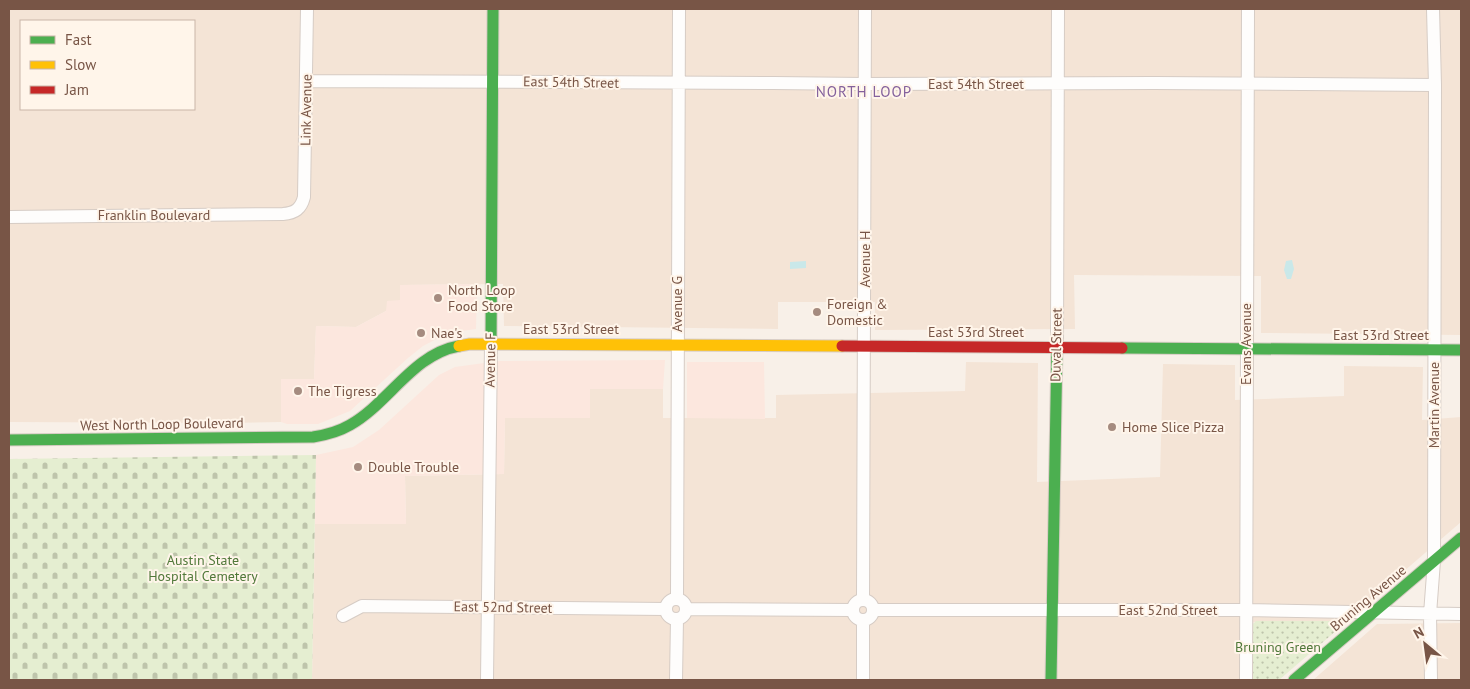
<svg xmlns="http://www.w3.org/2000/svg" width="1470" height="689" viewBox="0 0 1470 689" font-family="'PT Sans',sans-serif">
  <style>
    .residential { fill: #f4e4d6; fill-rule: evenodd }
    .commercial { fill: #fce7de }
    .cemetery { fill: url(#cemetery-stones) }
    .park { fill: url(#park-dots) }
    .water { fill: #c9e8e9 }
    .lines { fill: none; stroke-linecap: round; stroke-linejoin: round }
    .street-casing { stroke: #d6ccc5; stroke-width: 14 }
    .fast-casing { stroke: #d7ccc4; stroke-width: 13 }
    .slow-casing { stroke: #d7ccc4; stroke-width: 13 }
    .jam-casing { stroke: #d7ccc4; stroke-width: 13 }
    .street { stroke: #fefdfc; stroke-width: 12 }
    .fast { stroke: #4caf50; stroke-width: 11 }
    .slow { stroke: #ffc107; stroke-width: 11 }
    .jam { stroke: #c62828; stroke-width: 11 }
    .poi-dot { fill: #a58b7f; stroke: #fff5ea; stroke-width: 2 }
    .labels { text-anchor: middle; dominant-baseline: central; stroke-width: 4; stroke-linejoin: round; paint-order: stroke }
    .street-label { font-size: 14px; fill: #785546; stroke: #fff5ea }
    .poi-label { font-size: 14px; fill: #785546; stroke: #fff5ea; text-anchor: start }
    .park-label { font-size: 14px; fill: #51793a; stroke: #fff5ea }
    .neighbourhood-label { font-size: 15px; letter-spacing: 1px; fill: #84619c; stroke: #fff5ea }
  </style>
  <defs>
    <pattern id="cemetery-stones" width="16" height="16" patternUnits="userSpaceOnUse" patternTransform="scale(1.25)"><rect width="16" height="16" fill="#e5eed1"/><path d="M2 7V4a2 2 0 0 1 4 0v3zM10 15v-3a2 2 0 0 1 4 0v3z" fill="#bec4ab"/></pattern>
    <pattern id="park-dots" width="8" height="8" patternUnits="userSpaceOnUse" patternTransform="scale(1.25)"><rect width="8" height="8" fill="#e5eed1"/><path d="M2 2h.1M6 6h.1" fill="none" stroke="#bec4ab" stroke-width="1.8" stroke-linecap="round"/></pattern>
  </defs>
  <rect width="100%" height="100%" fill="#f8f0e8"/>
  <path class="residential" d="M9,9h1452v326l-200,-2v-57l-187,-1 1,54 -200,1v-28h-97v27l-274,-3 -1,-42 -103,1v15l-14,11 -30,16 -40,-1 -2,53h-33v43l-53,1 -219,-1zM21,21h173v88h-173z
    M966,362l72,1 -1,119 123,-5 3,-113 72,1v35l109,-4v-30l79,1 -1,53 39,-3v105l-123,106 -4,-7 -80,1 -2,3v55h-940l3,-156h91l-1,-48 99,-2 1,-56h84l1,-29h73v29h113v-23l189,-4z
    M1461,623v57h-148l64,-56z"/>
  <path class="commercial" d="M477,284l-1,45 -28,4 -25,13 -15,12 -58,53 -32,13h-31l-6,-2v-43h33l2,-53 40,1 30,-16 1,-10 13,-1v-15z
    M665,360l-2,29h-73v29h-85l-1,56 -99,2 1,48h-91l1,-69 37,-8 26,-17 60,-55 16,-8 44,-6z
    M687,362h77l1,57 -78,-1z"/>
  <path class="cemetery" d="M316,455l-4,225h-303v-221z"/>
  <path class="park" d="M1256,621h78l4,6 -1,3 -58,50h-27v-55z"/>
  <path class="water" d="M1292,260l2,9 -3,10h-4l-3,-9 2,-9z
    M806,261v7l-16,1v-7z"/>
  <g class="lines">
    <g class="street-casing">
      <path id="street" d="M307,81l466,2 91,1 290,-1 281,2
        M9,217l274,-3c12,-1 18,-5 21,-17l3,-188
        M1057,347l1,-338
        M677,599l2,-590
        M863,599l2,-590
        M666 609a10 10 0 1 1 20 0a10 10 0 1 1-20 0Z
        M853 610a10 10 0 1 1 20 0a10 10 0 1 1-20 0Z
        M686,609l167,1
        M874,610h372l215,4
        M343,616l19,-10 304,3
        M487,680l4,-336
        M676,680l1,-61
        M863,680v-60
        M1246,680l2,-671
        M1431,680l-1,-66 4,-53 1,-476 -2,-76"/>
    </g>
    <g class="fast-casing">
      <path id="fast" d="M491,344l2,-335
        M1122,348l339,2
        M9,440l304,-3c13,-2 25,-5 37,-12 39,-22 63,-71 109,-79
        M1051,680l6,-333
        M1294,680l167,-142"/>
    </g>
    <g class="slow-casing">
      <path id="slow" d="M459,346l11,-2 372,2"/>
    </g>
    <g class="jam-casing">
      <path id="jam" d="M842,346l280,2"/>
    </g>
    <use href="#street" class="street"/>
    <use href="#fast" class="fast"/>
    <use href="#slow" class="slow"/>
    <use href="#jam" class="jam"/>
  </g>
  <g class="poi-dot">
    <circle cx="438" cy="298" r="5"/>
    <circle cx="817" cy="312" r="5"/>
    <circle cx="421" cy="333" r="5"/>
    <circle cx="298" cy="391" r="5"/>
    <circle cx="1112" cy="427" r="5"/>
    <circle cx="358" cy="467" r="5"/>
  </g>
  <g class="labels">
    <g class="street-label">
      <text transform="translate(571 82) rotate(1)">East 54th Street</text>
      <text x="976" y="84">East 54th Street</text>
      <text transform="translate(306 110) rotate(-89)">Link Avenue</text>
      <text x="154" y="215">Franklin Boulevard</text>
      <text transform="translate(865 259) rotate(-90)">Avenue H</text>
      <text transform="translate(677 304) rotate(-90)">Avenue G</text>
      <text x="571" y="329">East 53rd Street</text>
      <text x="976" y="332">East 53rd Street</text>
      <text x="1381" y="335">East 53rd Street</text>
      <text transform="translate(1246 344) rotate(-90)">Evans Avenue</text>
      <text transform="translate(1056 345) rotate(-89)">Duval Street</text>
      <text transform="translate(490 360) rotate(-89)">Avenue F</text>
      <text transform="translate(1434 405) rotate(-90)">Martin Avenue</text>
      <text transform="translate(162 424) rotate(-1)">West North Loop Boulevard</text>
      <text transform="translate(1368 598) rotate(-40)">Bruning Avenue</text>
      <text transform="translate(503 607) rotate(1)">East 52nd Street</text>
      <text x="1168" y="610">East 52nd Street</text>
    </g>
    <g class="poi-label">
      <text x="448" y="290">North Loop<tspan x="448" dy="16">Food Store</tspan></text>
      <text x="827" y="304">Foreign &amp;<tspan x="827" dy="16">Domestic</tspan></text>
      <text x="431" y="333">Nae's</text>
      <text x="308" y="391">The Tigress</text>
      <text x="1122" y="427">Home Slice Pizza</text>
      <text x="368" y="467">Double Trouble</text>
    </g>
    <g class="park-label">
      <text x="203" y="560">Austin State<tspan x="203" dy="16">Hospital Cemetery</tspan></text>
      <text x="1278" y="647">Bruning Green</text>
    </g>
    <g class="neighbourhood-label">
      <text x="864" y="91">NORTH LOOP</text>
    </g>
  </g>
  <rect width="1470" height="689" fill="none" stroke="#785546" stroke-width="20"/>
  <rect x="20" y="20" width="175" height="90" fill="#fff5ea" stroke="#c9b5a8"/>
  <rect x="30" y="36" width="25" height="8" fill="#4caf50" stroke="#c9b5a8"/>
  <text x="65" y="45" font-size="15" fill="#785546">Fast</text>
  <rect x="30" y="61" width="25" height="8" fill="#ffc107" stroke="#c9b5a8"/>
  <text x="65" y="70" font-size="15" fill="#785546">Slow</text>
  <rect x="30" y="86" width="25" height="8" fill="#c62828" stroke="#c9b5a8"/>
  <text x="65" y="95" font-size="15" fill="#785546">Jam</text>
  <g transform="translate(1425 644) rotate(331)" stroke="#fff5ea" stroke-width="4" paint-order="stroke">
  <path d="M0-4L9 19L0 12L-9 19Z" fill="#785546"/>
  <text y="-8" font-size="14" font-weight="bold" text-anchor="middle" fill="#785546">N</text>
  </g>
</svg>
